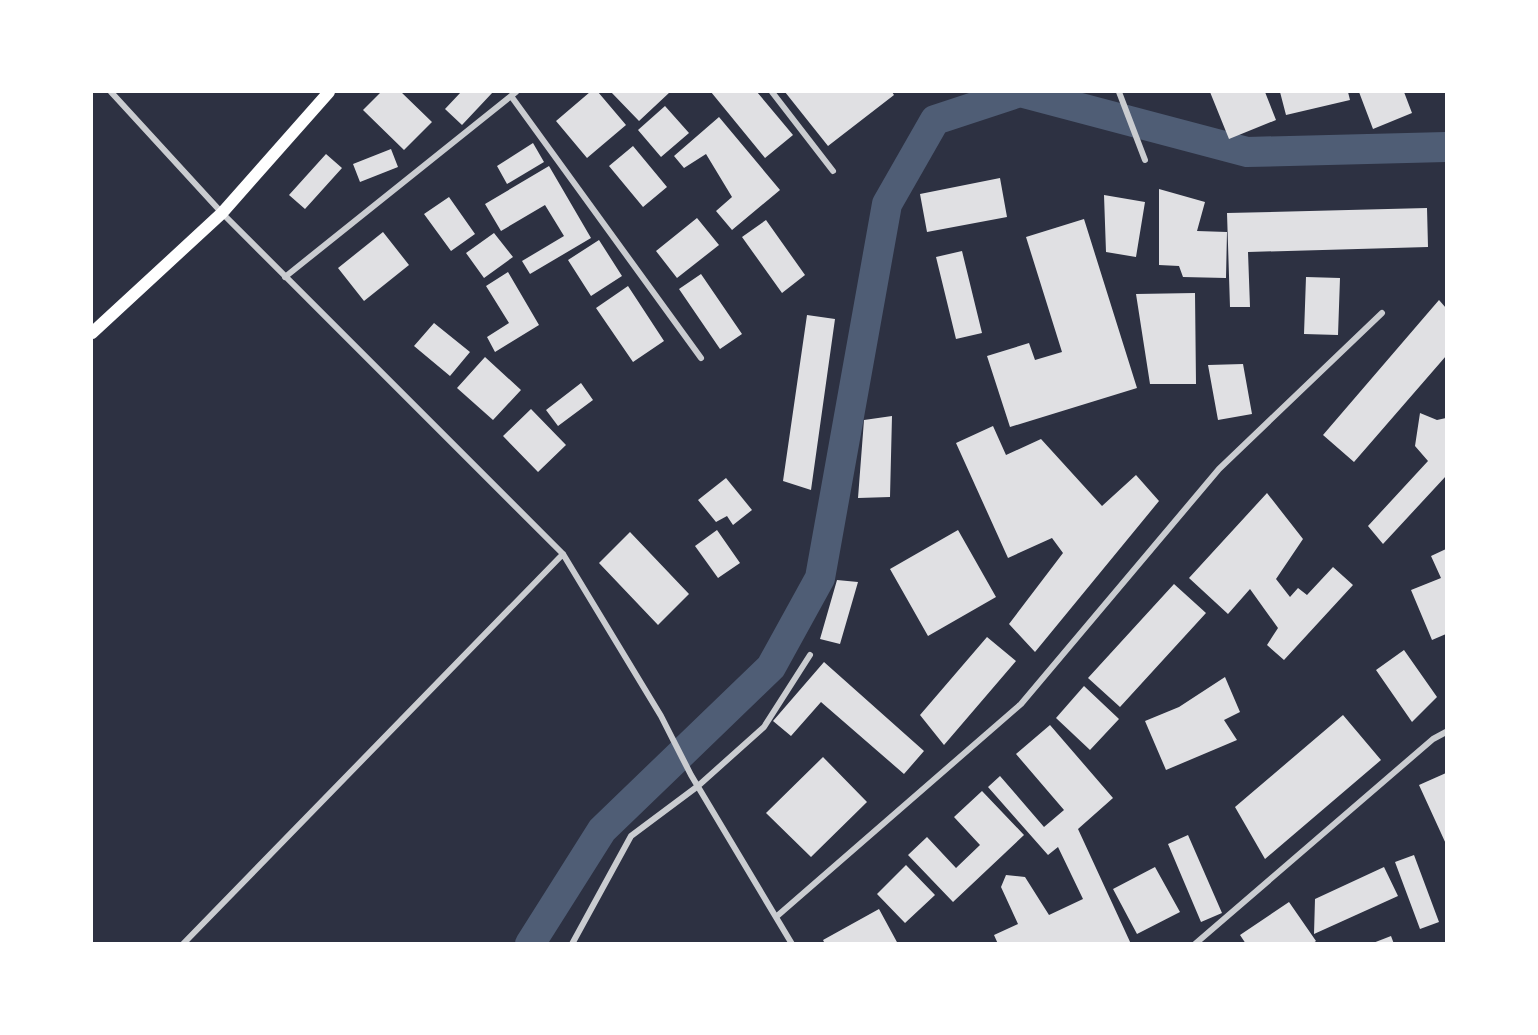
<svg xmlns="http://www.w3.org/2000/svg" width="1538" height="1035" viewBox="0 0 1538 1035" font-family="Rubik,sans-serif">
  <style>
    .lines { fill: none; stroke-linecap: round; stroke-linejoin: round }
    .canal { stroke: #4f5d75; stroke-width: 30 }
    .building { fill: #e0e0e3 }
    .minor { stroke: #caccd0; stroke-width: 6 }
    .secondary { stroke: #fff; stroke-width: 12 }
  </style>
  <rect width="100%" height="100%" fill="#2d3142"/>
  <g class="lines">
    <path class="canal" d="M530,944l72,-114 169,-163 49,-89 67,-374 48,-84 85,-28 227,60 199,-5"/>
  </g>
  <path class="building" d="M381,92h20l31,30 -28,28 -41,-40z
    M461,92h32l-31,33 -17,-16z
    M590,92h8l28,33 -39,33 -31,-37z
    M611,92h59l-31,29z
    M711,92h46l36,43 -28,23z
    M785,92h107l2,3 -66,51z
    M1210,92h55l11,28 -47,19z
    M1280,92h68l2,8 -64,15z
    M1359,92h45l8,21 -39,16z
    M665,106l24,27 -28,24 -23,-27z
    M719,117l61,73 -48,40 -16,-19 16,-14 -26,-43 -22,14 -10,-12z
    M533,143l11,19 -37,22 -10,-18z
    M633,146l34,41 -24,20 -34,-41z
    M391,149l7,18 -38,15 -7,-18z
    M326,154l16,14 -37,41 -16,-14z
    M549,166l42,72 -61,36 -8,-13 42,-25 -19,-31 -44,26 -16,-27z
    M1000,178l7,39 -80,15 -7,-38z
    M1159,189l46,13 -8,29 30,1 -1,46 -43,-1 -4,-11 -20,-1z
    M1104,195l41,7 -9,55 -30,-5z
    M449,197l26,37 -24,17 -27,-37z
    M1427,208l1,39 -180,5 2,55h-20l-3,-94z
    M697,218l22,27 -42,33 -21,-27z
    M1084,219l53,169 -127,39 -23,-71 42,-13 6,17 27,-8 -36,-115z
    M766,220l39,55 -23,18 -40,-56z
    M383,232l26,33 -45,36 -26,-33z
    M494,233l19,24 -29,21 -18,-25z
    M599,240l23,36 -31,20 -23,-36z
    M962,251l20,82 -26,6 -20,-82z
    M508,272l31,53 -44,27 -8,-15 22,-14 -23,-37z
    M701,274l41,60 -22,15 -41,-60z
    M1306,277l34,1 -2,57 -34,-1z
    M628,286l36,55 -31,21 -37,-54z
    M1195,293l1,91h-46l-14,-90z
    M1439,300l7,8v48l-92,106 -31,-27z
    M807,315l28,4 -24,171 -28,-9z
    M434,323l36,29 -20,24 -36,-30z
    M485,357l36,33 -28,30 -36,-32z
    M1243,364l9,50 -34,6 -10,-55z
    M581,383l12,17 -35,26 -12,-16z
    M531,409l35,36 -28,27 -35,-36z
    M1420,413l17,7 9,-2v58l-63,68 -15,-18 60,-65 -13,-15z
    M892,416l-2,81 -32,1 6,-78z
    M993,426l13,29 35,-16 61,67 34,-31 23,26 -124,151 -26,-28 54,-71 -11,-15 -44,20 -52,-115z
    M726,478l26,32 -19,15 -6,-9 -11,6 -18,-22z
    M1267,493l36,46 -27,40 14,18 8,-9 9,7 26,-28 20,18 -69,75 -17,-15 11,-17 -28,-39 -22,25 -39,-36z
    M717,530l23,33 -22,15 -23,-32z
    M958,530l38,67 -68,39 -38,-67z
    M630,532l59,62 -31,31 -59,-62z
    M1446,549v85l-14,6 -21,-50 30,-12 -10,-22z
    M837,580l21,2 -18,62 -20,-5z
    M1174,584l32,29 -86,94 -32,-29z
    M987,637l29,24 -72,84 -24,-30z
    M1404,650l33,47 -25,25 -36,-52z
    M824,662l100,89 -20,23 -83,-72 -30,34 -18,-15z
    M1225,677l15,35 -16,8 13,20 -71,30 -21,-49 34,-14z
    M1084,686l35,33 -29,31 -34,-32z
    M1343,715l38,45 -116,99 -30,-52z
    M1050,725l63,73 -35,31 53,115h-133l-4,-9 24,-11 -17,-37 5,-12 19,2 24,38 34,-16 -25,-52 -10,8 -60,-68 12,-11 44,51 20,-17 -48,-56z
    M823,757l44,45 -56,55 -45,-44z
    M1446,773v71l-27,-59z
    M982,791l42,44 -71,67 -45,-47 19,-18 29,31 24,-23 -26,-28z
    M1188,835l34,78 -21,9 -33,-78z
    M1414,855l25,67 -19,7 -25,-67z
    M906,865l29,30 -30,28 -28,-29z
    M1155,867l25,45 -43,22 -24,-45z
    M1384,867l14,29 -84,38 1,-35z
    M1289,902l27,39 -4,3h-66l-6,-9z
    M879,909l19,35h-73l-2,-4z
    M1391,936l3,8h-21v-1z"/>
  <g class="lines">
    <path class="minor" d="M111,92l111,121 341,341 98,162 30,59 101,169
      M772,92l61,79
      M1119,92l26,68
      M511,96l190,262
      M285,277l231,-185
      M776,917l245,-213 198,-235 163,-156
      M183,944l380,-390
      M572,944l59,-108 67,-50 66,-59 46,-72
      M1195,944l238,-205 13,-7"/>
    <path class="secondary" d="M92,333l130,-120 107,-121"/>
  </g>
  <rect width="1538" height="1035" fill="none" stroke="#ffffff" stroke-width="186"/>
</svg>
